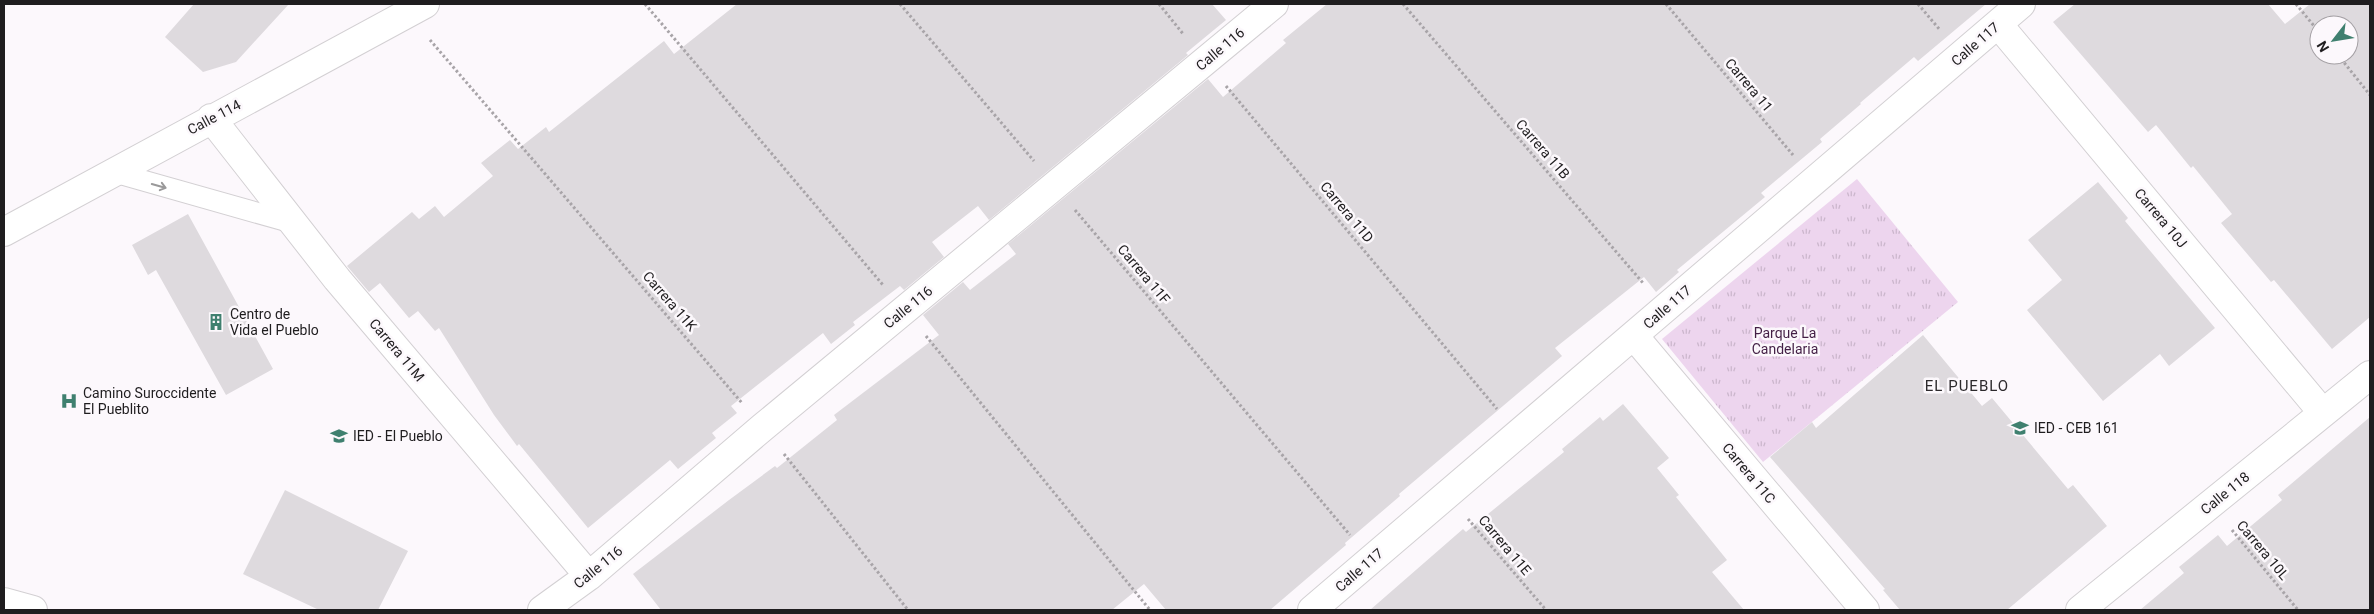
<svg xmlns="http://www.w3.org/2000/svg" width="2374" height="614" viewBox="0 0 2374 614" font-family="Roboto,sans-serif">
  <style>
    .park { fill: url(#park-tufts) }
    .building { fill: #dedade; fill-rule: evenodd }
    .lines { fill: none; stroke-linecap: round; stroke-linejoin: round }
    .lane-casing { stroke: #d3d0d3; stroke-width: 22 }
    .street-casing { stroke: #d3d0d3; stroke-width: 30 }
    .path { stroke: #a8a4a8; stroke-width: 3; stroke-dasharray: 2.5 2.5; stroke-linecap: butt }
    .lane { stroke: #fff; stroke-width: 20 }
    .street { stroke: #fff; stroke-width: 28 }
    .oneway { stroke: #9a999a }
    .labels { text-anchor: middle; dominant-baseline: central; stroke-width: 5; stroke-linejoin: round; paint-order: stroke }
    .street-label { font-size: 14px; fill: #1f1d1f; stroke: #fcf8fc }
    .poi-label { font-size: 14px; fill: #1f1d1f; stroke: #fcf8fc; text-anchor: start }
    .park-label { font-size: 14px; fill: #431f45; stroke: #fcf8fc }
    .neighbourhood-label { font-size: 15px; letter-spacing: 1px; fill: #2d2a2d; stroke: #fcf8fc }
  </style>
  <defs>
    <pattern id="park-tufts" width="24" height="20" patternUnits="userSpaceOnUse" patternTransform="scale(1.25)"><rect width="24" height="20" fill="#edd5ee"/><path d="M3 7l-1-3M5 7V3M7 7l1-3M15 17l-1-3M17 17v-4M19 17l1-3" fill="none" stroke="#cbb6cc"/></pattern>
  </defs>
  <rect width="100%" height="100%" fill="#fcf8fc"/>
  <path class="park" d="M1857,179l101,123 -195,160 -101,-123z"/>
  <path class="building" d="M194,4h95l-53,58 -33,10 -38,-35z
    M737,4h475l14,16 -40,33 2,2 -199,165 -11,-14 -46,36 12,15 -40,33 -4,-4 -47,36 2,3 -24,19 -8,-11 -92,73 6,7 -25,20 4,5 -38,31 -8,-9 -82,68 -69,-84 -2,2 -23,-31 -55,-87 -4,3 -17,-20 -9,7 -29,-35 -11,9 -22,-26 65,-54 7,7 16,-13 9,11 49,-41 -12,-13 29,-23 8,9 28,-22 3,5 115,-91 10,13z
    M1327,4h659l-68,57 -4,-4 -54,46 1,1 -41,35 2,3 -61,51 4,4 -88,73 2,2 -23,20 -12,-15 -89,71 7,8 -163,138 1,2 -55,47 1,2 -76,65h-104l-22,-26 -32,26h-451l-28,-36 96,-74 46,-34 2,2 60,-48 -3,-5 105,-80 -16,-20 40,-33 7,8 46,-36 -8,-10 200,-165 15,18 63,-54 -3,-3z
    M2075,4h193l17,20 25,-20h60v313l-38,32 -58,-69 -3,2 -50,-59 11,-9 -39,-48 -2,2 -35,-43 -8,7 -95,-110zM2319,25h30v30h-30z
    M2098,182l30,36 -3,3 90,107 -46,38 -9,-12 -57,47 -76,-91 35,-30 -34,-40z
    M188,214l85,155 -47,26 -70,-125 -8,5 -16,-30z
    M1923,335l59,71 10,-8 76,91 5,-4 34,41 -100,84h-107l-17,-20 2,-1 -115,-132 42,-35 4,6z
    M1623,404l46,54 -12,10 22,27 -3,2 51,63 -15,12 32,38h-374l93,-81 3,3 98,-80 -2,-3 38,-32 3,4z
    M2370,417v193h-230l44,-37 -5,-6 39,-32 9,11 55,-46 -4,-5z
    M285,490l123,61 -30,59h-59l-76,-36z"/>
  <g class="lines">
    <g class="lane-casing">
      <path id="lane" d="M113,172l180,51"/>
    </g>
    <g class="street-casing">
      <path id="street" d="M1998,24l325,389
        M211,118l126,161 252,297
        M4,232l421,-228
        M1634,336l231,274
        M4,602l29,8
        M542,610l47,-34 174,-149 511,-423
        M1312,610l709,-606
        M2080,610l290,-235"/>
    </g>
    <path class="path" d="M645,4l238,281
      M900,4l134,157
      M1159,4l25,31
      M1403,4l240,279
      M1666,4l127,151
      M1918,4l22,26
      M2296,4l23,28
      M430,40l312,363
      M2338,55l32,40
      M1226,86l271,323
      M1075,210l275,325
      M926,336l224,274
      M784,454l124,156
      M1468,519l78,91
      M2232,530l66,80"/>
    <use href="#lane" class="lane"/>
    <use href="#street" class="street"/>
  </g>
  <defs><path id="oneway-shaft" d="M-6 0H5M1.5-3L5.5 0L1.5 3" fill="none" stroke-width="1.6" stroke-linecap="round" stroke-linejoin="round" transform="scale(1.25)"/></defs>
  <use class="oneway" href="#oneway-shaft" transform="translate(159 186) rotate(16)"/>
  <defs>
    <g id="building-bare" transform="scale(1.35)"><path d="M-4-6H4V6H1V3H-1V6H-4ZM-2.5-4.3h1.7v1.8h-1.7ZM.8-4.3h1.7v1.8H.8ZM-2.5-1h1.7V.8h-1.7ZM.8-1h1.7V.8H.8Z" fill="#3f806f" stroke="#fcf8fc" stroke-width="2.5" paint-order="stroke"/></g>
    <g id="hospital-bare" transform="scale(1.35)"><path d="M-5-5h3v3.5h4V-5h3V5h-3V1.5h-4V5h-3Z" fill="#3f806f" stroke="#fcf8fc" stroke-width="2.5" paint-order="stroke"/></g>
    <g id="school-bare" transform="scale(1.35)"><path d="M0-5L7-2L0 1L-7-2ZM-4 1L0 2.5L4 1V4Q0 6-4 4Z" fill="#3f806f" stroke="#fcf8fc" stroke-width="2.5" paint-order="stroke"/></g>
  </defs>
  <g fill-rule="evenodd">
    <use href="#building-bare" x="216" y="322"/>
    <use href="#hospital-bare" x="69" y="401"/>
    <use href="#school-bare" x="2020" y="428"/>
    <use href="#school-bare" x="339" y="436"/>
  </g>
  <g class="labels">
    <g class="street-label">
      <text transform="translate(1975 44) rotate(-41)">Calle 117</text>
      <text transform="translate(1220 49) rotate(-40)">Calle 116</text>
      <text transform="translate(1749 85) rotate(50)">Carrera 11</text>
      <text transform="translate(214 117) rotate(-28)">Calle 114</text>
      <text transform="translate(1543 149) rotate(49)">Carrera 11B</text>
      <text transform="translate(1347 212) rotate(50)">Carrera 11D</text>
      <text transform="translate(2161 218) rotate(50)">Carrera 10J</text>
      <text transform="translate(1144 274) rotate(50)">Carrera 11F</text>
      <text transform="translate(670 301) rotate(49)">Carrera 11K</text>
      <text transform="translate(908 307) rotate(-39)">Calle 116</text>
      <text transform="translate(1667 307) rotate(-41)">Calle 117</text>
      <text transform="translate(397 350) rotate(50)">Carrera 11M</text>
      <text transform="translate(1749 473) rotate(50)">Carrera 11C</text>
      <text transform="translate(2225 493) rotate(-39)">Calle 118</text>
      <text transform="translate(1505 545) rotate(50)">Carrera 11E</text>
      <text transform="translate(2263 550) rotate(50)">Carrera 10L</text>
      <text transform="translate(598 567) rotate(-39)">Calle 116</text>
      <text transform="translate(1359 570) rotate(-41)">Calle 117</text>
    </g>
    <g class="poi-label">
      <text x="230" y="314">Centro de<tspan x="230" dy="16">Vida el Pueblo</tspan></text>
      <text x="83" y="393">Camino Suroccidente<tspan x="83" dy="16">El Pueblito</tspan></text>
      <text x="2034" y="428">IED - CEB 161</text>
      <text x="353" y="436">IED - El Pueblo</text>
    </g>
    <g class="park-label">
      <text x="1785" y="333">Parque La<tspan x="1785" dy="16">Candelaria</tspan></text>
    </g>
    <g class="neighbourhood-label">
      <text x="1967" y="386">EL PUEBLO</text>
    </g>
  </g>
  <rect width="2374" height="614" fill="none" stroke="#1f1d1f" stroke-width="10"/>
  <g transform="translate(2334 40) rotate(239)"><circle r="24" fill="#fcf8fc" stroke="#a4a0a4"/>
  <path d="M0-4L9 19L0 12L-9 19Z" fill="#3f806f"/>
  <text y="-8" font-size="14" font-weight="bold" text-anchor="middle" fill="#1f1d1f">N</text>
  </g>
</svg>
